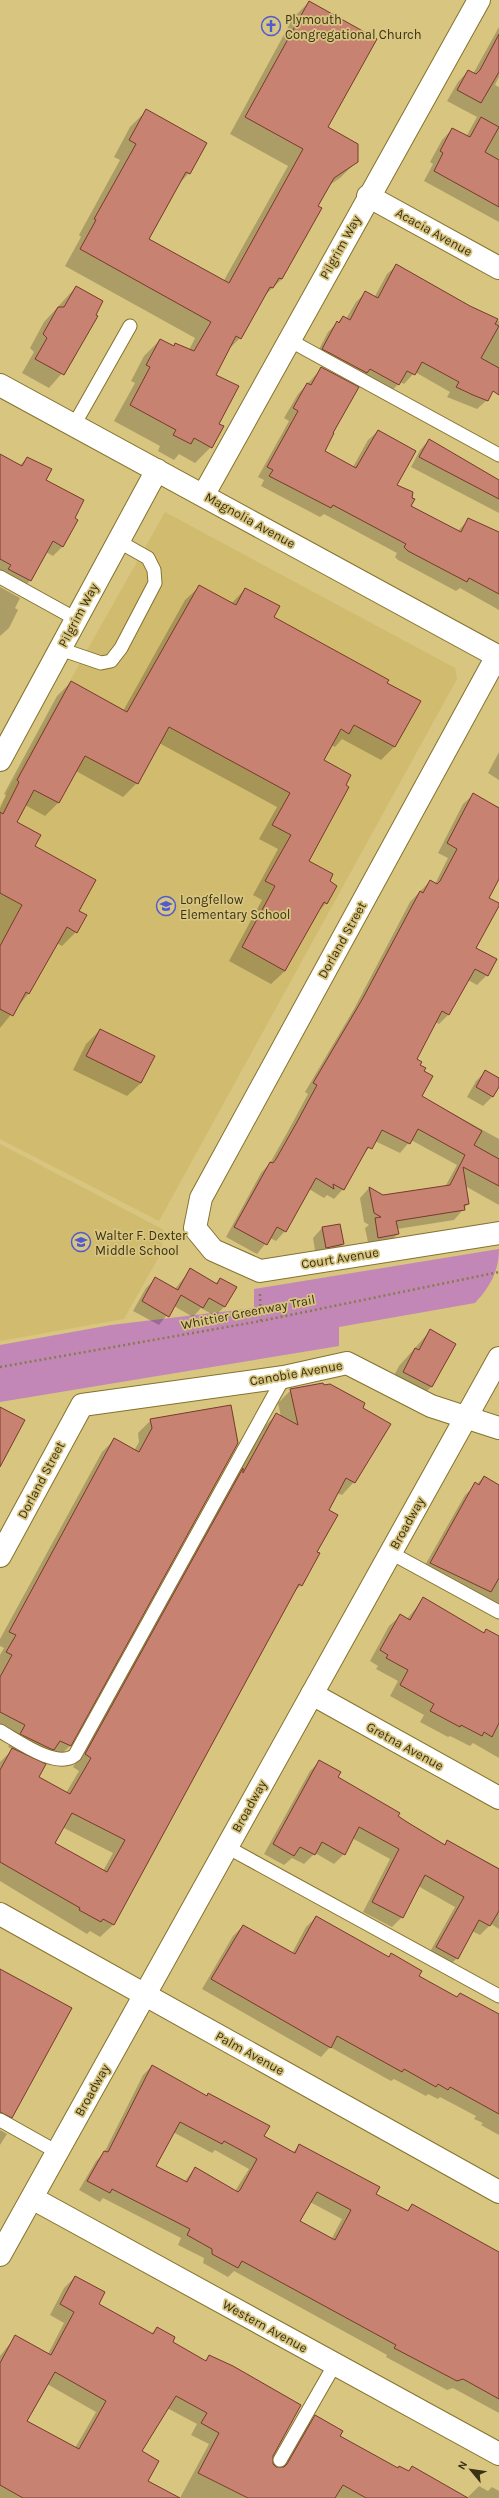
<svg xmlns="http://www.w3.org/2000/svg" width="499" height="2498" viewBox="0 0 499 2498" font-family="Karla,sans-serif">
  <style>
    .built { fill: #d1bb6e }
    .green { fill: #c287b6 }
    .shadow { fill: #0003; fill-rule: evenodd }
    .building { fill: #c88271; stroke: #783a2c; fill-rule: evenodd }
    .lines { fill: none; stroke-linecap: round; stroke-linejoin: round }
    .lane-casing { stroke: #84722d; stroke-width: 15 }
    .street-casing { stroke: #84722d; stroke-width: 24 }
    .secondary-casing { stroke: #84722d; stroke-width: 24 }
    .path { stroke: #887b4a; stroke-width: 2.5; stroke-dasharray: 2 3; stroke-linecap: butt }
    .lane { stroke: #fff; stroke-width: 13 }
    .street { stroke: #fff; stroke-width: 22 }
    .secondary { stroke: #fff; stroke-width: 22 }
    .labels { text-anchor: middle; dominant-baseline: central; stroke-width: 3.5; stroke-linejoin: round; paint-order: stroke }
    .poi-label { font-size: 13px; fill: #3a3215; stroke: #d8c580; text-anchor: start }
    .street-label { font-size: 13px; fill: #3a3215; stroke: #d8c580 }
  </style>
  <rect width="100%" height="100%" fill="#d8c580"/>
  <path class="built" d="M165,512l290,156 2,11 -298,542 -159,-82v-334z
    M0,1144l164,86 -3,23 -37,66 -124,22z"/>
  <path class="green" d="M499,1249c0,22 -9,38 -24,54l-136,24v19l-339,56v-57l111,-20 143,-17v-19z"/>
  <path class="shadow" d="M309,2l18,126 30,33 -17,17 -12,8 -46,93 -19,18 -23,41 -14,14 -11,23 3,49 -7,23 -16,16 -16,-9 -5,6 -16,-9 2,-5 -46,-25 21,-38 -4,-2 13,-25 16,-16 13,7 3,-3 13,6 6,-12 -130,-72 16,-29 -2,-2 41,-75 -6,-3 16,-30 17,-17 42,63 -12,13 -30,53 76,43 65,-116 -58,-32 63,-116z
    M499,27v50l-4,8 4,2v135l-75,-41 9,-17 -3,-2 12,-22 10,-11 14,8 11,-20 -30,-16 11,-19 10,-11 5,3z
    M397,265l72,42 30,14v59l-12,20 -10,9 -30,-12 3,-5 -35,-20 -11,12 -4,-2 -11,12 -75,-35 14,-27 15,-15 3,2 10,-17 9,-9 9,5 13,-24z
    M76,287l26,15 -30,60 -23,26 -27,-15 12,-21 -4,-4 14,-26z
    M322,368l9,65 -7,18 29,16 15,-27 10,-9 18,54 14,21 47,26 12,-13 30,15v76l-39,-22 -4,3 -58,-31 -3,-3 2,-4 -73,-39 -4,3 -59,-31 3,-6 -6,-3 31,-56 -5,-3 14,-24z
    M429,440l70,40v33l-88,-46 9,-17z
    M0,455l19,11 8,-8 47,60 -11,28 -10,10 -7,-4 -18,31 -9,10 -19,-19z
    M0,587l20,11 -5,10 3,2 -9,18 -9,8z
    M199,587l32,17 14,-15 28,28 113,66 8,64 -13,13 -39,-21 -7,8 -4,-2 -9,16 -15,100 21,21 -2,21 -9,10 -32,58 -14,13 -42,-23 33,-61 -9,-5 25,-46 -19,-10 18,-32 -118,-64 -22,40 -14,14 -47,-26 -18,32 -13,13 -20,-11 -10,17 62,89 -1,21 -14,14 -5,-3 -28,50 -29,35v-220l6,-13 -2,-1 53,-98 14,-14 52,29 62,-111z
    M499,752v28l-11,-7z
    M473,795l26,12v70l-11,21 -14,50 13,27 -10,10 -9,-5 -19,34 -10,10 -4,-2 -20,38 8,11 -2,25 78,43v66l-34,-19 3,18 -14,16 -57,9 1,5 -10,9 -19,4 -4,-19 4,-3 -5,-3 -4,-24 9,-10 14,8 62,-9 12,-22 -46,-25 -11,13 -25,-12 -14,16 -18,32 -9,10 -7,-4 -3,3 -15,-9 -24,42 -9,10 -6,-3 -13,16 -31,-17 35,-64 9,-10 17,-30 21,-39 -3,-2 49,-83 56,-107 20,-21 5,3 13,-26 -10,-5 25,-49z
    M100,1030l54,26 -13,27 -14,13 -54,-26 13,-26z
    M486,1071l13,8v6l-7,12 -9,9 -16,-9 9,-16z
    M322,1228l21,16 -10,10 -17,3 -3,-19z
    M190,1270l25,14 5,-5 15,8 -11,20 -9,9 -14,-8 -8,9 -19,-11 -15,19 -26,-14 13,-23 10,-10 19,11z
    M430,1331l25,13 -24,43 -17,17 -27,-15 12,-23z
    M323,1386l38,22 -7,74 -12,13 -5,-2 -10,17 -11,42 -15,33 -8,8 -180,332 -13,12 -10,-6 -3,3 -87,-53v-119l13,-13 -5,-2 5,-9 -13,-7v-76l4,-7 -4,-2v-7l102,-187 12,-12 20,11 5,-9 -1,-9 13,-13 86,23 -167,303 -13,12 -8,-4 -9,8 -2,15 28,16 13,-22 -6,-4 157,-285 7,-7 27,-48 12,-12 5,2 -3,-14 13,-13zM62,1827l51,26 -10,18 -49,-28z
    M484,1477l15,8v127l-79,-38 45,-79z
    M424,1598l59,35 3,-3 13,7v121l-26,-15 -3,3 -20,-10 -2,1 -28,-15 4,-7 -34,-19 8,-15 -22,-12 2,-3 -8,-5 19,-35 11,-10 7,3z
    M320,1761l17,17 107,67 4,-4 51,27v61l-8,-5 -11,11 -8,-4 -15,27 -10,10 -20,-11 28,-50 -37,-21 -16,31 -10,10 -29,-15 27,-53 -38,-21 -8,16 -10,10 -19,-11 -11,11 -12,-6 -8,7 -20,-11 46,-83z
    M316,1917l72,40 3,-2 26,22 82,84v74l-18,-10 2,-2 -9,-4 2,-3 -36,-19 -2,2 -10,-5 -2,2 -32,-17 -3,2 -61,-34 -9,10 -119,-68 31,-53 10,-10 49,27 14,-26z
    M0,1970l11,147 -11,11z
    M152,2066l54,31 3,-3 54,43 29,16 8,-8 74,49 32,17 6,-6 87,48v160l-46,-25 -6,2 -61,-33 1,-2 -153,-84 -6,6 -25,-14 1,-5 -26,-13 3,-7 -78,-40 -3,4 -21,-12 17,-29 8,-8 39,-78zM173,2132l39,21 3,-3 34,19 -14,22 -40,-23 -11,14 -30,-16zM310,2202l32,17 -11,21 -32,-18z
    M0,2130l7,4 -7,11z
    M75,2277l23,27 53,30 6,-6 14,14 34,19 4,-5 63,100v8l4,4h5l23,-40 11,-11 24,19 59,33 10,3 4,-4 54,30h-286l29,-54 -18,-9 6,-11 -30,-16 -26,44 5,29 31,17h-177v-142l16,-20 32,18 16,-31 -14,-8 14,-27zM47,2384l49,28 -21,36 -49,-26z
    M479,2486l9,5 4,-4 7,4v7h-32z"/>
  <path class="building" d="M309,1l68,38 -49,88 30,17v18l-24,16 -16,28 4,2 -40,71 -3,-1 -6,10 -3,-1 -29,52 -5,-3 -20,39 23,11 -20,38 5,2 -12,22 -18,-10 -3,6 -18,-9 3,-5 -46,-25 20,-38 -4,-2 14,-26 14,7 1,-3 19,8 17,-29 -131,-73 16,-29 -2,-1 42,-75 -7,-4 17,-31 61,34 -17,31 -4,-2 -37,67 80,44 74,-134 -58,-32z
    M499,34v38l-18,31 -24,-13 11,-20 8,4 4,-4z
    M481,117l18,10 -14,25 14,8v47l-65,-36 9,-18 -3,-2 12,-23 18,9z
    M396,264l74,42 28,13 -3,5 4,2 -18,32 18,10v27l-6,-4 -5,10 -15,-6 -17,-8 3,-5 -37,-20 -7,13 -8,-4 -8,14 -29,-16 -3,4 -45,-24 15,-28 2,2 4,-7 7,4 15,-29 13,7z
    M76,286l27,15 -7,14 2,1 -34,59 -29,-16 12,-21 -4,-4 15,-27h6z
    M321,367l38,20 -26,46h1l-9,18 31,17 22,-38 38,21 -19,34 16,7 -1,6 3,1 -4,7 50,26 7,-14 31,14v62l-30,-16 -2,4 -59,-31 -4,-4 2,-3 -73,-39 -2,3 -62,-32 4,-6 -6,-3 31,-56 -5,-3 14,-25 4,2z
    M429,439l70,41v19l-80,-42z
    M0,454l22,12 5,-9 25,12 -6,11 38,20 -9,18 3,2 -15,27 -10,-6 -22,40 -23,-12 3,-4 -11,-6z
    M199,585l37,20 9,-17 35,18 -6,11 115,63 -2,3 34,18 -26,46 -41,-22 -5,9 -8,-5 -17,31 27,15 -5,10 3,2 -40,74 24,13 -3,7 7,5 -10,18 -3,-2 -39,69 -43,-24 33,-61 -10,-5 26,-46 -19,-10 18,-32 -121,-66 -31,57 -53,-28 -26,47 -25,-13 -17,32 24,13 -6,11 61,34 -17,31 8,4 -10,18 -10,-6 -38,67 -3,-2 -13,24 -13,-7v-63l22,-41 -22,-12v-81l3,2 16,-32 -2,-2 54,-99 56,31z
    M473,793l26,15v71l-10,19 10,5v3l-23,42 21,11 -9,17 -13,-7 -26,46 -7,-4 -25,48 5,3 -2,3 6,3 -2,3 9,5 -11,20 60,35 -8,14 25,14v27l-36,-19 6,37 -5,1 1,5 -69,11 3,13 -21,4 -3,-20 6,-1 -7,-4 -5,-26 14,8 67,-10 15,-30 -47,-26 -8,15 -28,-14 -10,19 -4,-2 -24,43 -11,-6 1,5 -18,-11 -30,54 -9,-5 -10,18 -33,-18 36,-65 3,1 3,-4 21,-37 20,-37 -4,-2 50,-85 57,-107 3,2 7,-13 7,4 3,-3 17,-32 -10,-6z
    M100,1029l55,27 -14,27 -55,-27z
    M485,1070l14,8v9l-6,10 -17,-10z
    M340,1224l4,20 -18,4 -4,-21z
    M190,1268l27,16 3,-6 17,9 -12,20 -16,-9 -6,10 -22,-13 -12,22 -27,-16 13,-24 23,13z
    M430,1329l26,15 -24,43 -29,-15 12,-24 4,2z
    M323,1383l1,2 6,-1 35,19 -2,5 28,16 -36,59 -9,-5 -17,32 9,5 -21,37 3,1 -18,33 -3,-2 -30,55 -155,286 -11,-6 -2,3 -22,-12 1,-2 -80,-46v-92l12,-22 34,16 -7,13 31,17 21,-36 -6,-4 158,-286v5l33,-60 22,12 -8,-36zM72,1813l53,27 -18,32 -52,-29z
    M231,1405l7,38 -167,303 -11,-5 -6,9 -3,-1 -31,-15 5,-9 -25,-13v-35l12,-22 -6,-3 10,-17 -7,-3 105,-194 25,14 13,-24 -2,-9z
    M0,1407l25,13 -25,47z
    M484,1476l15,9v93l-8,14 -61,-29 45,-81 4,3z
    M423,1597l61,36 2,-4 13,7v87l-7,14 -8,-5 -2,4 -21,-11 -1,2 -30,-16 4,-7 -34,-19 8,-15 -22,-12 2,-3 -8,-5 20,-36 10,6z
    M319,1760l22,12 -3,5 62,36 -2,3 9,6 38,23 2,-5 52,29v42l-9,15 -11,-6 -21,39 -22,-12 28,-50 -39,-22 -22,43 -31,-16 27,-53 -40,-22 -14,28 -23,-13 -7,13 -15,-8 -6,9 -21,-12z
    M316,1916l73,41 2,-4 31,18 -3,5 38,21 3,-4 39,21v100l-49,-27 -2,3 -10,-6 -2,3 -32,-18 -2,3 -65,-36 -6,12 -120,-69 32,-54 52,29z
    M0,1969l72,39 -60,110 -12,-6z
    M152,2065l55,31 1,-3 62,33 -6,10 31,17 4,-9 81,43 -4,7 32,17 4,-7 87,48v147l-36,-20 -6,2 -63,-33 2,-3 -154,-84 -4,7 -26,-14v-5l-25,-14 3,-6 -78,-40 -2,4 -23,-12 17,-30 4,1zM180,2122l42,22 2,-3 33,18 -17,31 -2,2 -43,-25 -8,15 -31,-16zM317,2192l34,18 -16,30 -35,-19z
    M75,2276l30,16 -6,12 54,30 4,-7 18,10 -2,5 33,19 3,-6 24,11 68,39 -28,51v8l3,3h8l3,-3 28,-49 28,16 -3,5 58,32 1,-2 10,5 3,-5 56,32h-102l-23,-13 -8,13h-87l-50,-25 21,-40 -18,-10 6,-10 -31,-17 -34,55 17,10 -11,20 32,17h-157l-23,-13v-122l15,-28 36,20 23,-43 -14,-8zM55,2372l51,29 -27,48 -52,-28z"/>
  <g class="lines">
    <g class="lane-casing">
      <path id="lane" d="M289,340l210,115
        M74,425l56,-99
        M0,577l76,42
        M60,649l41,14 10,-2 10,-13 34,-65 -1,-13 -6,-12 -30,-17
        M391,1553l108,59
        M0,1731c18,10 57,39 75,24l209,-378
        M227,1847l272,149
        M0,2120l57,32
        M280,2460l55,-96"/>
    </g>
    <g class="street-casing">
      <path id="street" d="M368,196l131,72
        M0,385l499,272
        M204,494l275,-494
        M497,656l-296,542 -6,30 18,22 47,21 239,-38
        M0,760l157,-290
        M0,1556l82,-151 202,-28 63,-14 84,43 68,22
        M312,1694l187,104
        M0,1914l499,278
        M32,2198l467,256"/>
    </g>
    <g class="secondary-casing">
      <path id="secondary" d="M0,2255l499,-897"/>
    </g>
    <path class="path" d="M260,1294l1,27
      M0,1367l261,-46 238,-49"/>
    <use href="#lane" class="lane"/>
    <use href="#street" class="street"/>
    <use href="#secondary" class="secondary"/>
  </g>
  <defs>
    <g id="church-ring" transform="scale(1)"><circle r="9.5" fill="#d8c580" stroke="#4f5bd0" stroke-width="1.5"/><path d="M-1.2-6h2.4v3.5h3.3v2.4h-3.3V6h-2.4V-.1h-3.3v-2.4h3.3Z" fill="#4f5bd0"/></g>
    <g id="school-ring" transform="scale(1)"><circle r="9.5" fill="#d8c580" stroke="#4f5bd0" stroke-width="1.5"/><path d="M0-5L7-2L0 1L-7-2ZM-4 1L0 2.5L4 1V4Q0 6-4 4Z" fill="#4f5bd0"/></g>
  </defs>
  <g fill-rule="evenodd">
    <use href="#church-ring" x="271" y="26"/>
    <use href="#school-ring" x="166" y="906"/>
    <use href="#school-ring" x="81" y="1242"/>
  </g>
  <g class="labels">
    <g class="poi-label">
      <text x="285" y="19">Plymouth<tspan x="285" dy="15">Congregational Church</tspan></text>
      <text x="180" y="899">Longfellow<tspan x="180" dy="15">Elementary School</tspan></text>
      <text x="95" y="1235">Walter F. Dexter<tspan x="95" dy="15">Middle School</tspan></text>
    </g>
    <g class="street-label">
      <text transform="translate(434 232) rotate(29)">Acacia Avenue</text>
      <text transform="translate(340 247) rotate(-61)">Pilgrim Way</text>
      <text transform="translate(250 520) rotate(29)">Magnolia Avenue</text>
      <text transform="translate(78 615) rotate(-62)">Pilgrim Way</text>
      <text transform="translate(342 940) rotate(-61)">Dorland Street</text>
      <text transform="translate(340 1258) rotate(-9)">Court Avenue</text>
      <text transform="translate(248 1312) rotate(-11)">Whittier Greenway Trail</text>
      <text transform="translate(296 1373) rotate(-10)">Canobie Avenue</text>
      <text transform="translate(41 1480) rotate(-62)">Dorland Street</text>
      <text transform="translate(407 1523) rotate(-61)">Broadway</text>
      <text transform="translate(405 1746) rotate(29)">Gretna Avenue</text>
      <text transform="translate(249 1806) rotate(-61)">Broadway</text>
      <text transform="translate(250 2053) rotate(29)">Palm Avenue</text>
      <text transform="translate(92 2090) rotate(-61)">Broadway</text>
      <text transform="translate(265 2326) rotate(29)">Western Avenue</text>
    </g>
  </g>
  <g transform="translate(471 2470) rotate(299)" stroke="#d8c580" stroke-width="3" paint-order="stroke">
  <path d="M0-3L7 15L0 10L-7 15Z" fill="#3a3215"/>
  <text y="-6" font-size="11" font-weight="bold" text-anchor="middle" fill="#3a3215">N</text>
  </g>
</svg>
